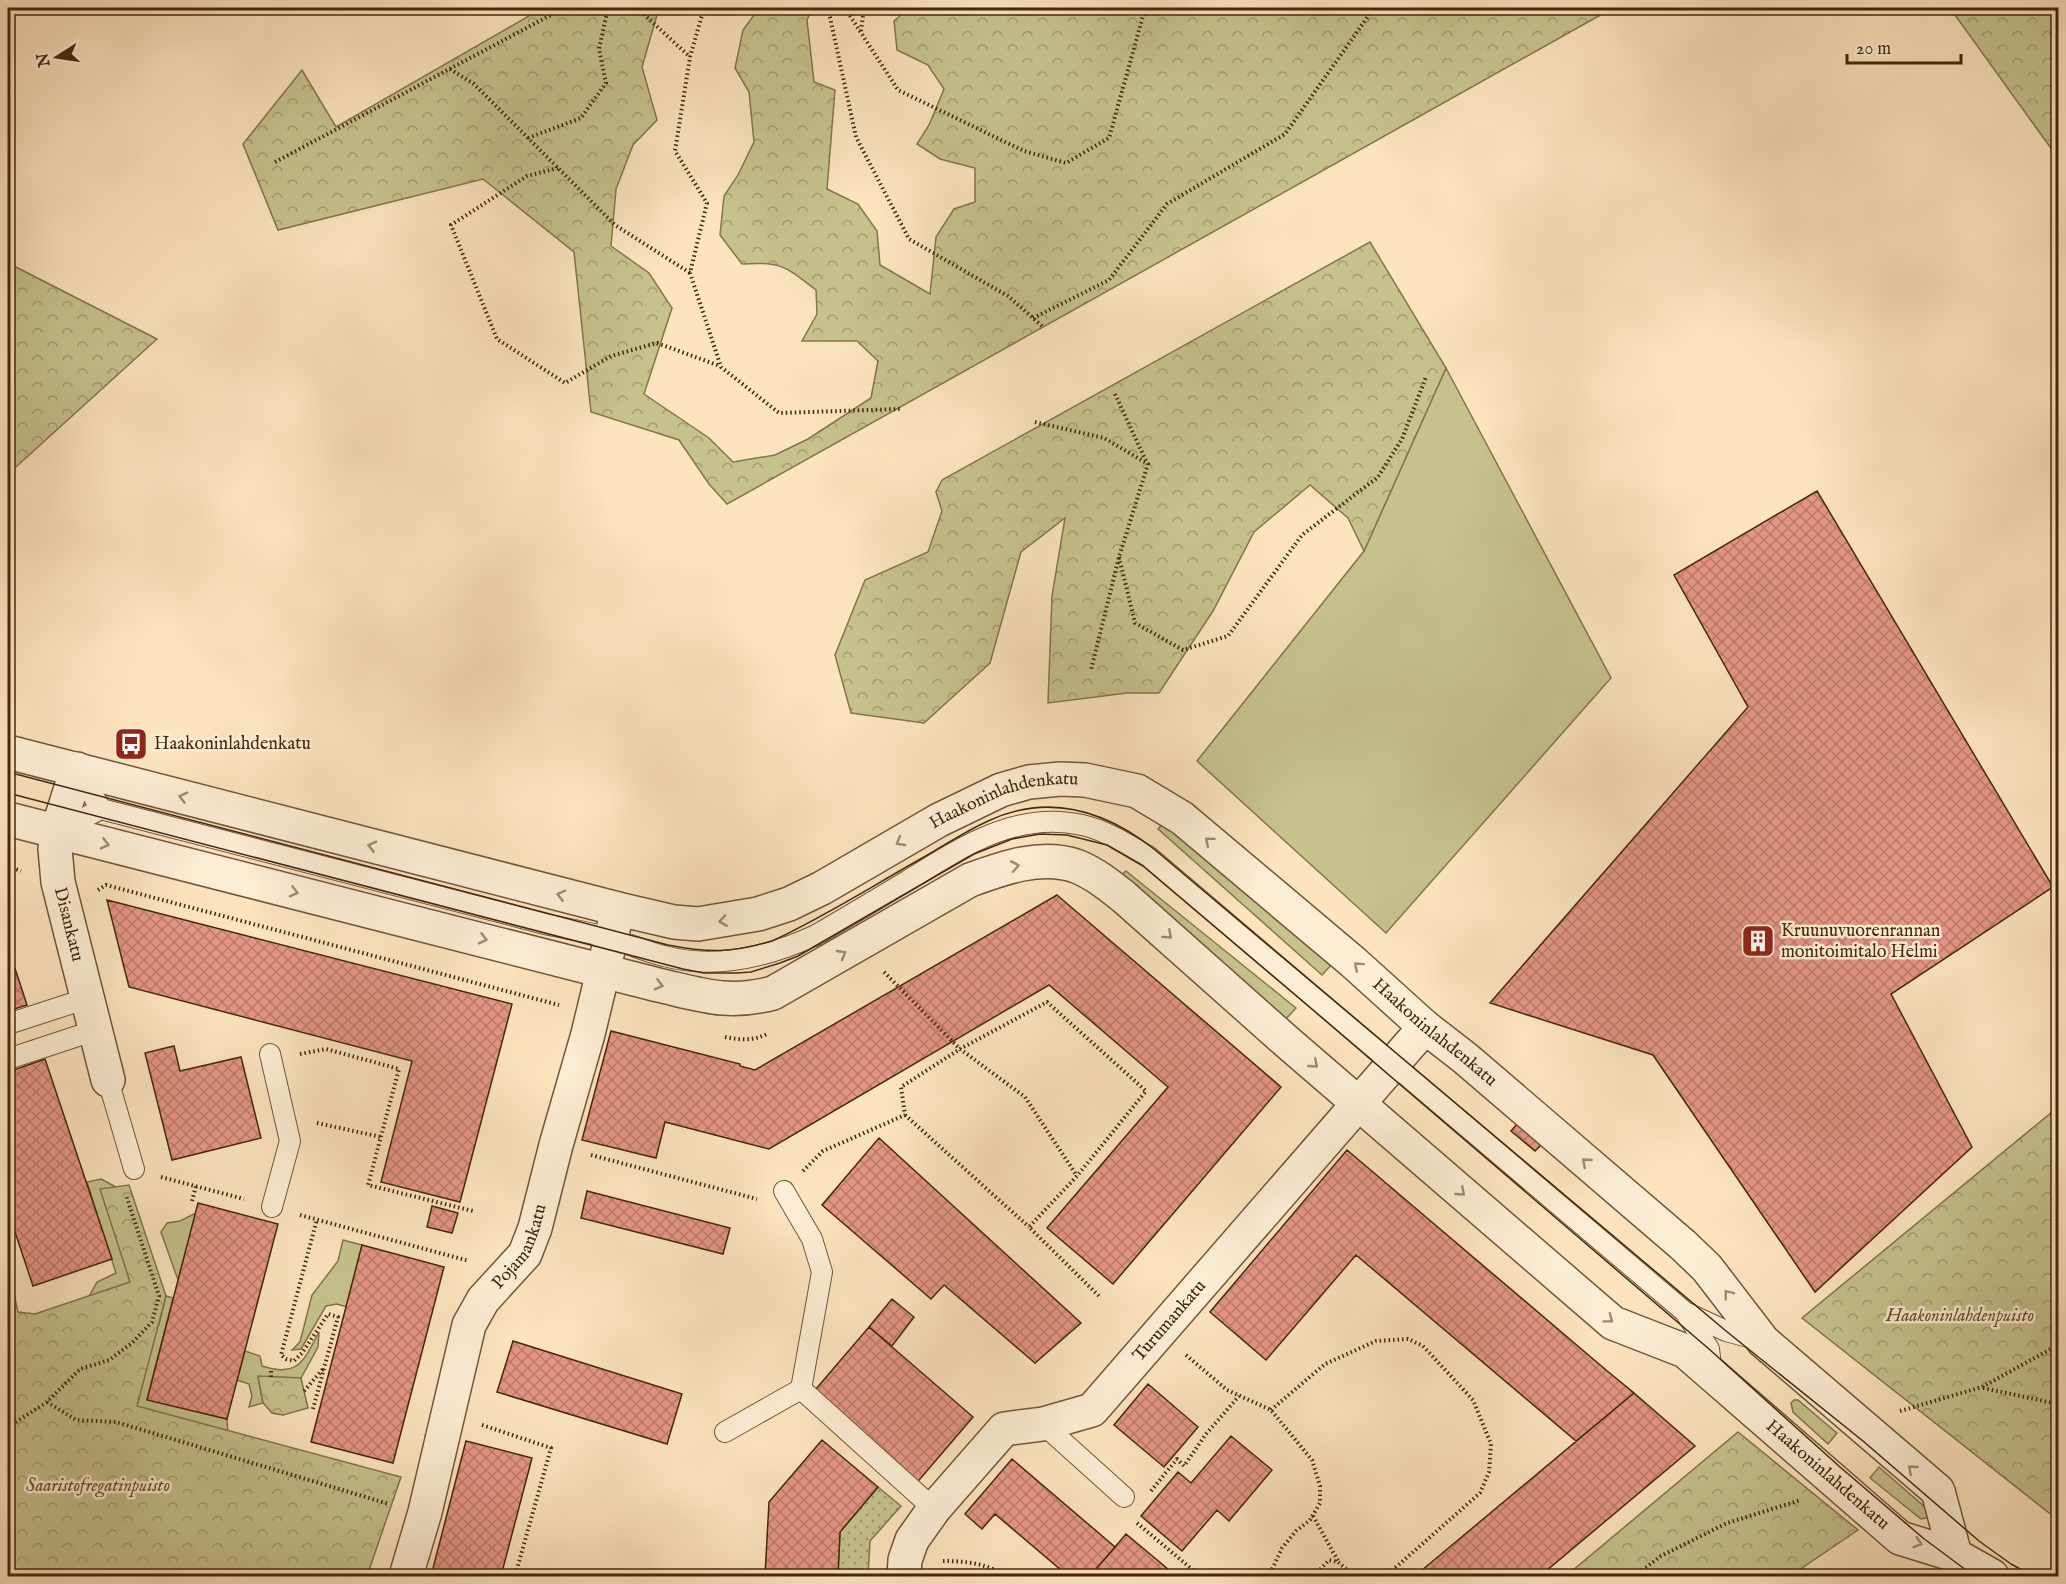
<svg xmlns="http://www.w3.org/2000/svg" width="2066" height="1584" viewBox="0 0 2066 1584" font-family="'IM FELL English',serif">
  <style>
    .grass { fill: #c6c28c; stroke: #85744c; stroke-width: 1.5 }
    .forest { fill: url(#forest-crowns); stroke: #85744c; stroke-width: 1.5 }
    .garden { fill: url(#garden-dots); stroke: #85744c; stroke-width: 1.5 }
    .building { fill: url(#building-cross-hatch); stroke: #44270b; stroke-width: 1.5 }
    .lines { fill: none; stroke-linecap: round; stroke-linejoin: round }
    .service-casing { stroke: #725638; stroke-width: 22 }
    .minor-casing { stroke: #725638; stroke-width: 36 }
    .tertiary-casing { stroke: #725638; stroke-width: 36 }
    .path { stroke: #44270b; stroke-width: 4; stroke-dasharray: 1.5 3; stroke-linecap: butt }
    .service { stroke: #fdedd5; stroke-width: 20 }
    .minor { stroke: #fdedd5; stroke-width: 33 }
    .tertiary { stroke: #fdedd5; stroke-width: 33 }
    .tram { stroke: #44270b; stroke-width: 1.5 }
    .oneway { stroke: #a08a70 }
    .labels { text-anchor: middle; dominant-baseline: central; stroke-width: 5; stroke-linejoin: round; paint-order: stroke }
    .poi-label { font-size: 18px; fill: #44270b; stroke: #fdedd5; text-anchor: start }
    .street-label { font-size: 18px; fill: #44270b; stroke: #fdedd5 }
    .park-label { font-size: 18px; font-style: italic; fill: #644e2b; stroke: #fdedd5 }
  </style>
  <defs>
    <pattern id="forest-crowns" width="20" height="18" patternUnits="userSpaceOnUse" patternTransform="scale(1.5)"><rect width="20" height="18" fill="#c6c28c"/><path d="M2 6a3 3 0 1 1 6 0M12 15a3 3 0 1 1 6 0" fill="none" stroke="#a29e71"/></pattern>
    <pattern id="garden-dots" width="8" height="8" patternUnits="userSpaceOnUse" patternTransform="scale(1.5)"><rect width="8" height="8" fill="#c6c28c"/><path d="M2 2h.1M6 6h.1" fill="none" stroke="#a29e71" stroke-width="1.8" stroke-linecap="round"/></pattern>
    <pattern id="building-cross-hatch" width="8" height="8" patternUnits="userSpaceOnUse" patternTransform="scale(1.5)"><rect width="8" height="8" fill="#e59586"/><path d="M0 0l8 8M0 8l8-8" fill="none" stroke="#bb7a6c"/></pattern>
  </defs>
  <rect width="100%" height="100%" fill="#fce4be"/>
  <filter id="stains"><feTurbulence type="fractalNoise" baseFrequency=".00333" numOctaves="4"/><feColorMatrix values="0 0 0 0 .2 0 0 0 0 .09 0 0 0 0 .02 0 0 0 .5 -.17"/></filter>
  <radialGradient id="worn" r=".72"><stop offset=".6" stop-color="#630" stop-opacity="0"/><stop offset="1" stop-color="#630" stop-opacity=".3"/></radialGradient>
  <path class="grass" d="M1446,368l165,310 -225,255 -189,-172 167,-210z
    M1165,821l168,142 -11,12 -164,-146z
    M1126,871l170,137 -11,12 -165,-144z
    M101,1179l15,8 38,110 -68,5 11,-20 19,-9 -29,-91z
    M196,1213l-18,67 -17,-48 6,-9 13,-2z
    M343,1240l19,5 -15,62 -10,-3 -11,2 -25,43 -9,1 8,-8 12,-47 26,-34z
    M166,1296l7,2 -26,101 80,20 1,16 -160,-47 91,-64z
    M319,1332l-1,15 -17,31 -43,-1 5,26 -14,4 3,-11 -3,-12 -12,-4 8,-29 15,5 2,10c37,12 42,-6 57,-34z
    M1794,1400h4l39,33 -9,11 -35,-32 -2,-9z
    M1879,1467l48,42 1,5 -2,4 -5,1 -51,-41z"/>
  <path class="forest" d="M527,8h132l-17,59 15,53 -24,25 -17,44 -5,57 38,27 23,35 -28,86 65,44 24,24 42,-7 33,-16 63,-41 7,-37 -21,-20h-55l15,-27 -1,-24c-30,-23 -34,-29 -74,-26l-22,-29 4,-39 14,-21 16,-33 -5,-50 -14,-24 8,-38 16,-22h53l-5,12 7,62 21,8 -8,99 31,15 19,27 3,34 50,29 6,-57 18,-28 21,-7v-34l-35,-9 -23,-15 12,-19 15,-36 -16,-24 -31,-15 -3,-29 15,-13h704l-886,496 -18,-20 -30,-44 -88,-28 -17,-160 -91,-73 -205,51 -35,-86 59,-74 34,57 193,-111z
    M1950,8h108v150z
    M1370,242l76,126 -82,183 -16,-33 -38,-33 -56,47 -41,79 -54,82h-32l-79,10 4,-107 13,-78 -44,34 -31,111 -66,60 -73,-10 -16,-58 30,-75 63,-28 14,-41 -6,-19 6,-12z
    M8,263l149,76 -149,135z
    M2058,1107v413l-256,-202z
    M129,1185l37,111 -29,110 264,71 -34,99h-359v-293l6,11 4,18 17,2 95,-32 -30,-93z
    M258,1376l43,2 7,30 -25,7 -11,-2 -9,-10z
    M1738,1432l120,98 -68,46h-224z"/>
  <path class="garden" d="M878,1487l23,19 -31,35 -2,35h-30l2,-44z"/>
  <path class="building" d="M1817,491l236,396 -162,107 81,153 -157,145 -162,-237 -163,-52 258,-296 -74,-132z
    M1057,895l224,192 -168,197 -66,-56 121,-141 -119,-102 -280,164 -104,-27 -9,36 -74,-18 29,-109 129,33v2l15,4z
    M107,900l405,104 -52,198 -79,-20 31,-121 -283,-74z
    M8,947l19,58 -19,6z
    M174,1046l6,25 61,-14 20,81 -89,22 -27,-107z
    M45,1059l67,200 -79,27 -25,-75v-139z
    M1518,1123l24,21 -7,7 -24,-20z
    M879,1138l202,185 -46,40 -91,-78 -13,14 -109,-94z
    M1347,1150l259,220 28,23 -58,48 -220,-186 -90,105 -56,-48z
    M587,1191l143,37 -7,26 -142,-36z
    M198,1203l80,21 -51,195 -80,-19z
    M432,1206l26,7 -6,20 -25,-6z
    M362,1245l82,22 -51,196 -82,-21z
    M892,1299l22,18 -22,29 -23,-19z
    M869,1327l104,90 -59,69 -104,-90z
    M513,1341l169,53 -15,50 -170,-52z
    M1148,1384l50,43 -34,40 -50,-42z
    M1634,1393l61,53 -155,130h-125z
    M1231,1436l41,34 -43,51 -12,-11 -35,41 -41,-35 37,-44 13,11z
    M822,1440l56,47 -38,45 -2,44h-73l4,-74z
    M466,1441l66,17 -31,118h-70z
    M1012,1459l103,88 -25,29h-22l-73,-62 -13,15 -17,-15z
    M1126,1534l30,25 20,17h-86z"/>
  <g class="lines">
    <g class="service-casing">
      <path id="service" d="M77,769l24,40
        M57,832l44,-23 444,115c22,5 45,8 67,15 18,5 35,13 52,17 51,14 106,0 152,-21 31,-18 61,-36 91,-54 53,-33 109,-71 175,-56 23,5 45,19 66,31l537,456 24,37 3,24
        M8,1024l80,-26
        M270,1054l20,87 -18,66
        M8,1059l88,-29
        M108,1080l26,89
        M1685,1312l41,19 37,10
        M801,1389l133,120
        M1043,1424l81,73
        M725,1432l76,-43 21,-117 -10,-33 -28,-48"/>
    </g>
    <g class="minor-casing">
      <g id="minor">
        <path id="s1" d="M77,769l-20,63 -2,17 3,33 50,198"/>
        <path id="s2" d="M406,1576l19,-64 44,-187 14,-25 42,-46 10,-26 21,-83 32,-111 30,-125"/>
        <path id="s3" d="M904,1576l1,-16 7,-20 22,-31 70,-80 39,-5 49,-14 333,-383"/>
      </g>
    </g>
    <g class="tertiary-casing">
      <g id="tertiary">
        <path id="s4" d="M8,752l610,157 56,13 24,2 60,-10 31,-10 33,-16 117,-68 62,-30 28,-8 31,-3 25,1 52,11 45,27 171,144 72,65 40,31 218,187 24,23 56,73 175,150 17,64"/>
        <path id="s5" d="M8,819l650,166c44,10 70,20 115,8l197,-113c33,-12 71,-26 106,-14 18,7 33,19 48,31l162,144 327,282 72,28 215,187 55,17 37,21"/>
      </g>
    </g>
    <path class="path" d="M637,8l53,49
      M704,8l-14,49 -15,94 32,52 -17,70 31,94 58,46 121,-4
      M828,8l28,129 53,102 99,57 34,30
      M845,8l53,82 126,61 42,12 43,-25 34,-122 6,-8
      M861,31l3,-23
      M450,69l24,15 141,141 75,48
      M528,138l53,-20 25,-35 -7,-34 9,-41
      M275,162l289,-154
      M558,168l-31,8 -76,49 46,114 68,44 46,-27 46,-13 63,23
      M1033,318l76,-38 58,-76 118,-70 89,-126
      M1115,394l32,69
      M1035,422l69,16 44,26 -29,93 -28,113
      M1119,557l16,66 48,27 45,-14 74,-101 76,-58 24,-38 24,-62
      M8,866l13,5
      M98,890l8,-5 453,120
      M884,972l76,77 65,48 52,79
      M725,1037c15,3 28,4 42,-3
      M300,1054l26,-5 73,20 -31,116 105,26
      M905,1115l124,112
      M317,1123l64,14
      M591,1155l166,44
      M803,1171l20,-20 82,-36 -4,-28 59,-38 87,-47 99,89 -69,85 -48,51 72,71
      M161,1177l83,22
      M192,1201l4,-15
      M300,1215l169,46
      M1186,1355l41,35 44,20 41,50 8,26v17l-10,17 -14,11 -14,17 -13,28
      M271,1377v-9
      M1983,1388l75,16
      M304,1391l19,-22
      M47,1402l29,18 40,2 273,82
      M313,1409l25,-92 -10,-3 -26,39 -8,8 -8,-2 -5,-4 36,-136
      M1271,1410l54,-46 51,-23 32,-2 15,7 50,54 18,44 -2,28 -9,21 -94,83
      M1900,1411l82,-24 76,-42
      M482,1425l69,23 -36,128
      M8,1427l39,-25 33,-33 29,-9 23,-17 20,-21 7,-26 -33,-101
      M1151,1491l26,-32 7,7 22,-32 33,-38
      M1313,1516l25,45
      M1137,1523l63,53
      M943,1561c21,0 44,2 62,15
      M1314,1576l15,-16 9,2 16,14
      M1635,1576l26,-20 66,-33 74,-23"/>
    <use href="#service" class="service"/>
    <use href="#minor" class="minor"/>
    <use href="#tertiary" class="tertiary"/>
    <path class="tram" d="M8,772l660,173c41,8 63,8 104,-4 52,-24 102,-56 152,-84 21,-12 42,-26 64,-36 60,-28 116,-11 166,28l572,482 137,110 116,100 32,23 22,12
      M8,793l675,176 21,4h33l14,-1 29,-9 18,-7 176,-102 38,-15 28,-5 27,1 40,10 36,21 170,144 396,339 131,118 83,71 51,38"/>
  </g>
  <defs><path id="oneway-chevron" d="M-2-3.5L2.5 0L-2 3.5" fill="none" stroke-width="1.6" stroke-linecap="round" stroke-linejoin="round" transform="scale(1.5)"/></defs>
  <g class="oneway">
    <use href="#oneway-chevron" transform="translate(183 797) rotate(-165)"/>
    <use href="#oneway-chevron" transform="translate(1209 841) rotate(-140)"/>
    <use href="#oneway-chevron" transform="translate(900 842) rotate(150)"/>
    <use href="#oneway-chevron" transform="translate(105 844) rotate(14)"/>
    <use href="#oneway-chevron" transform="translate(372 846) rotate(-165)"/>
    <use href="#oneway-chevron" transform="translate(1015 866) rotate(-11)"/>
    <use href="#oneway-chevron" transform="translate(294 892) rotate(14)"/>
    <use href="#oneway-chevron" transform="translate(561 895) rotate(-166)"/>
    <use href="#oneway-chevron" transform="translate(723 921) rotate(172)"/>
    <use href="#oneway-chevron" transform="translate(1168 935) rotate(42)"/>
    <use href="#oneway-chevron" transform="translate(483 939) rotate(14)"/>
    <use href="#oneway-chevron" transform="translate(842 954) rotate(-30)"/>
    <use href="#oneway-chevron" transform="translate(1358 966) rotate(-138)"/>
    <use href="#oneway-chevron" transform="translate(659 985) rotate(14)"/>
    <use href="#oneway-chevron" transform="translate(1314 1064) rotate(41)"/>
    <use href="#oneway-chevron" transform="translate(1586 1162) rotate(-139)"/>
    <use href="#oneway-chevron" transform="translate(1461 1192) rotate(41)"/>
    <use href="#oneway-chevron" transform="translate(1728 1294) rotate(-128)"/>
    <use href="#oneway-chevron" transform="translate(1609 1319) rotate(37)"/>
    <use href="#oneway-chevron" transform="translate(1912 1469) rotate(-139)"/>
    <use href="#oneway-chevron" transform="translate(1918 1543) rotate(17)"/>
  </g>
  <defs>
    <g id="bus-square" transform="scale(1.725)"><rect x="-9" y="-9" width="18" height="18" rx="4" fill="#8f2418" stroke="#fdedd5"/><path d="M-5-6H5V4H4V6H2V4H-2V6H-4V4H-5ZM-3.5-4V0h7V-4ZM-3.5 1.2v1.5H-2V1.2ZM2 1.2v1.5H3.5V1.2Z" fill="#fff"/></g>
    <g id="building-square" transform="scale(1.725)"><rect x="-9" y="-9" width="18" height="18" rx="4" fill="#8f2418" stroke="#fdedd5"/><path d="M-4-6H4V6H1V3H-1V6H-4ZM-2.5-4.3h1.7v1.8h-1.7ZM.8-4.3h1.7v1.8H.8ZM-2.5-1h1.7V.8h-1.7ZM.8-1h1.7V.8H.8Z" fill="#fff"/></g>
  </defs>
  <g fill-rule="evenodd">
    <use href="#bus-square" x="131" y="744"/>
    <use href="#building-square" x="1758" y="941"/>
  </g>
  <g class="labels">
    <g class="poi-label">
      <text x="154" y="744">Haakoninlahdenkatu</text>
      <text x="1781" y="931">Kruunuvuorenrannan<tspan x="1781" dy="21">monitoimitalo Helmi</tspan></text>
    </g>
    <g class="street-label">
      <text stroke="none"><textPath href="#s4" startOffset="1046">Haakoninlahdenkatu</textPath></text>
      <text stroke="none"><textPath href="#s1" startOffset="160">Disankatu</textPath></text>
      <text stroke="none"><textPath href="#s4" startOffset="1568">Haakoninlahdenkatu</textPath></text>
      <text stroke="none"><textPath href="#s2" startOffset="354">Pojamankatu</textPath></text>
      <text stroke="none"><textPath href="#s3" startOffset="390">Turumankatu</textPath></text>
      <text stroke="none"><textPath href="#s5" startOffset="2096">Haakoninlahdenkatu</textPath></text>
    </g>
    <g class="park-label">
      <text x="1960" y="1316">Haakoninlahdenpuisto</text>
      <text x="98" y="1486">Saaristofregatinpuisto</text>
    </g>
  </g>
  <rect width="2066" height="1584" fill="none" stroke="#fce4be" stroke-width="30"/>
  <rect x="9" y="9" width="2048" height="1566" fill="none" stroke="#44270b" stroke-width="3"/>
  <rect x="15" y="15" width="2036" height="1554" fill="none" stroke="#44270b" stroke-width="1.5"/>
  <g transform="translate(57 57) rotate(258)" stroke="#fdedd5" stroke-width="4.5" paint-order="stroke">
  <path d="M0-4.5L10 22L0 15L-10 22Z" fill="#44270b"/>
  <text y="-9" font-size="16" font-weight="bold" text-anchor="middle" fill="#44270b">N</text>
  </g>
  <path d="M1847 54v9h114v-9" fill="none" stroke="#44270b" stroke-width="3"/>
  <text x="1856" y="54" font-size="18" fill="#44270b" stroke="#fdedd5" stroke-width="4.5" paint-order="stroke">20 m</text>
  <rect width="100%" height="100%" filter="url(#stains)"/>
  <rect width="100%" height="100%" fill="url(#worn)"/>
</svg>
